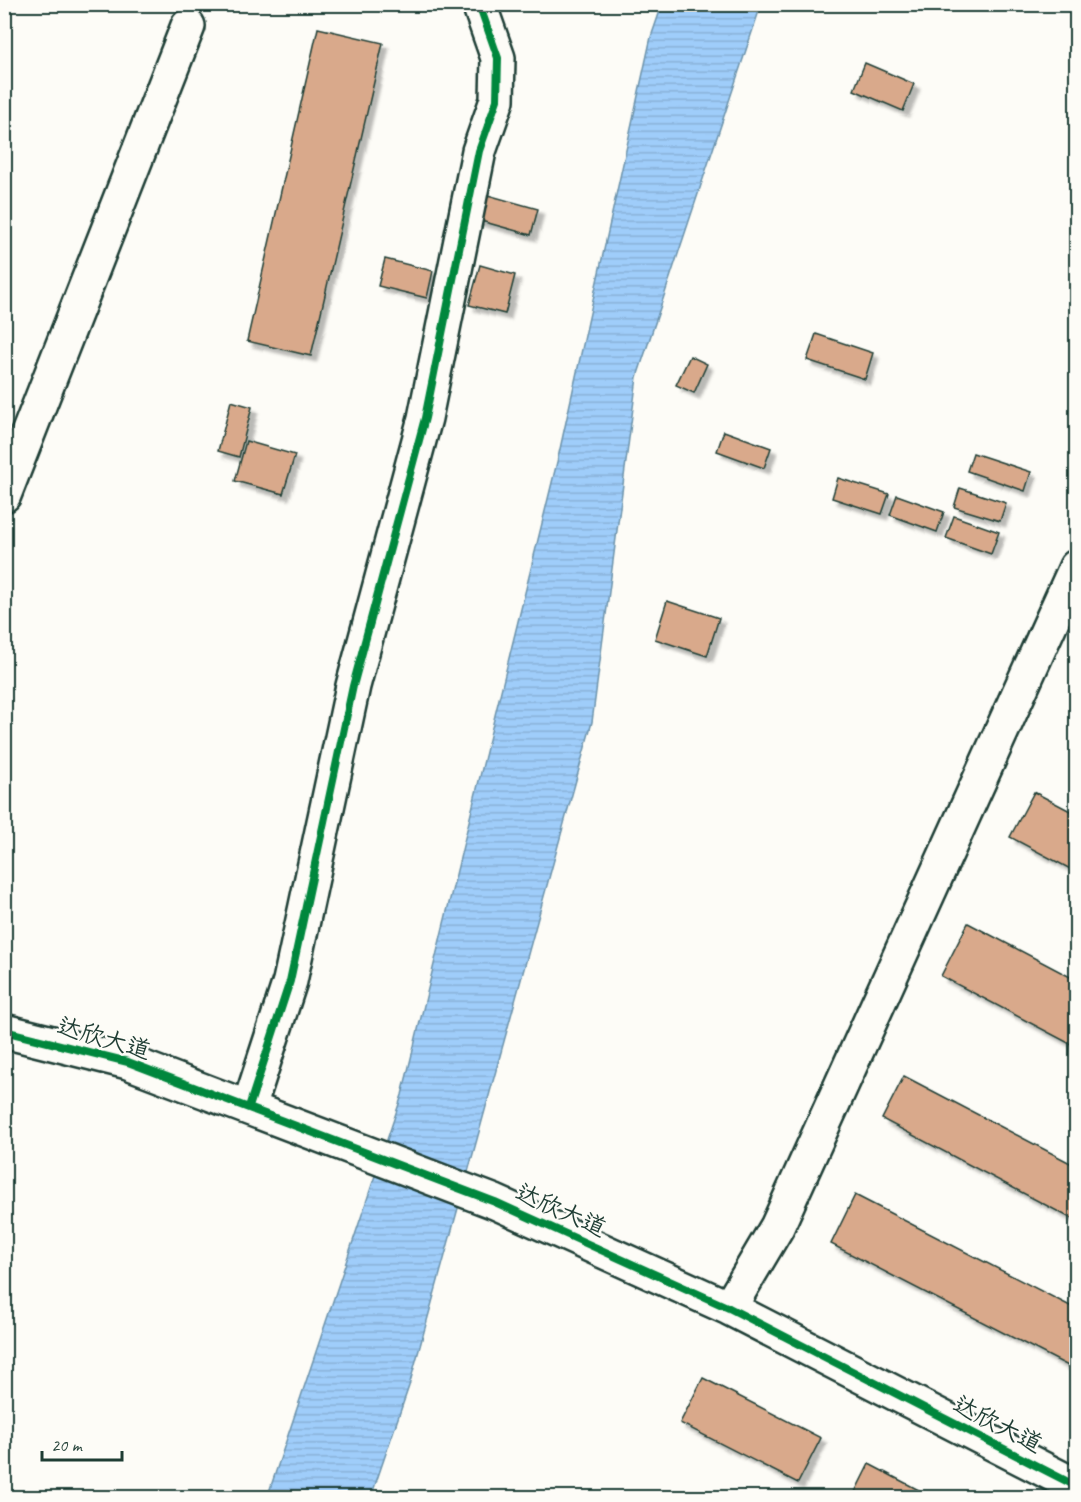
<svg xmlns="http://www.w3.org/2000/svg" width="1081" height="1502" viewBox="0 0 1081 1502" font-family="Caveat,'LXGW WenKai TC',sans-serif">
  <style>
    .water { fill: url(#water-rules); stroke: #6c93ab; stroke-width: 1.5 }
    .building { fill: #d9a98b; stroke: #1f3d34; stroke-width: 1.5; filter: url(#shadow) }
    .lines { fill: none; stroke-linecap: round; stroke-linejoin: round }
    .minor-casing { stroke: #1f3d34; stroke-width: 38 }
    .minor { stroke: #fdfcf7; stroke-width: 33 }
    .cycleway-casing { stroke: #fdfcf7; stroke-width: 11 }
    .cycleway { stroke: #00873e; stroke-width: 8 }
    .labels { text-anchor: middle; dominant-baseline: central; stroke-width: 5; stroke-linejoin: round; paint-order: stroke }
    .street-label { font-size: 24px; fill: #1f3d34; stroke: #fdfcf7 }
  </style>
  <defs>
    <pattern id="water-rules" width="6" height="5" patternUnits="userSpaceOnUse" patternTransform="scale(1.5)"><rect width="6" height="5" fill="#9fcdfa"/><path d="M0 2.5h6" fill="none" stroke="#88b1d7"/></pattern>
    <filter id="shadow"><feDropShadow dx="5.5" dy="5.5" stdDeviation="1.5" flood-color="#0004"/></filter>
  </defs>
  <rect width="100%" height="100%" fill="#fdfcf7"/>
  <filter id="ink" filterUnits="userSpaceOnUse"><feTurbulence type="fractalNoise" baseFrequency=".0167" numOctaves="2"/><feDisplacementMap in="SourceGraphic" scale="12" xChannelSelector="R" yChannelSelector="G"/><feConvolveMatrix kernelMatrix="1 2 1 2 8 2 1 2 1" color-interpolation-filters="sRGB"/></filter>
  <g filter="url(#ink)">
    <path class="water" d="M662,5h99l-124,372 -45,345 -183,664 -38,111 -104,1 135,-403 156,-637 93,-421z"/>
    <path class="building" d="M318,28l65,15 -72,313 -64,-15z
      M865,63l49,21 -11,27 -49,-21z
      M477,192l61,17 -7,26 -61,-17z
      M385,259l48,12 -6,27 -49,-12z
      M480,265l35,10 -10,39 -36,-9z
      M816,334l57,19 -8,26 -58,-19z
      M690,356l17,8 -13,29 -18,-8z
      M231,401l21,6 -13,50 -21,-6z
      M724,431l47,17 -7,20 -47,-17z
      M246,441l49,14 -12,39 -48,-13z
      M973,453l58,19 -6,19 -58,-20z
      M838,478l51,16 -7,20 -50,-16z
      M960,488l46,15 -6,18 -46,-14z
      M897,495l47,17 -7,20 -47,-17z
      M954,516l45,16 -8,22 -45,-16z
      M667,601l52,17 -12,38 -52,-17z
      M1076,699v13l-5,-3z
      M1034,792l42,22v58l-66,-35z
      M968,923l108,57v67l-135,-71z
      M904,1076l172,90v55l-194,-102z
      M855,1195l221,114v61l-245,-126z
      M703,1378l118,60 -23,45 -118,-60z
      M869,1464l65,34h-82z"/>
    <g class="lines">
      <g class="minor-casing">
        <path id="minor" d="M4,495l184,-469
          M4,1031l124,31 367,140 234,106 347,178
          M249,1107l41,-126 63,-295 72,-268 54,-267 18,-51 1,-42 -19,-54
          M729,1308l48,-81 299,-660"/>
      </g>
      <use href="#minor" class="minor"/>
      <g class="cycleway-casing">
        <path id="cycleway" d="M4,1031l124,31 367,140 234,106 347,178
          M249,1107l41,-126 63,-295 72,-268 54,-267 18,-51 1,-42 -19,-54"/>
      </g>
      <use href="#cycleway" class="cycleway"/>
    </g>
  </g>
  <g class="labels">
    <g class="street-label">
      <text transform="translate(104 1038) rotate(16)">达欣大道</text>
      <text transform="translate(561 1210) rotate(24)">达欣大道</text>
      <text transform="translate(998 1424) rotate(27)">达欣大道</text>
    </g>
  </g>
  <rect width="1081" height="1502" fill="none" stroke="#fdfcf7" stroke-width="24"/>
  <rect x="12" y="12" width="1057" height="1478" fill="none" stroke="#1f3d34" stroke-width="2" filter="url(#ink)"/>
  <path d="M42 1451v9h80v-9" fill="none" stroke="#1f3d34" stroke-width="3"/>
  <text x="51" y="1451" font-size="18" fill="#1f3d34" stroke="#fdfcf7" stroke-width="4.5" paint-order="stroke">20 m</text>
</svg>
